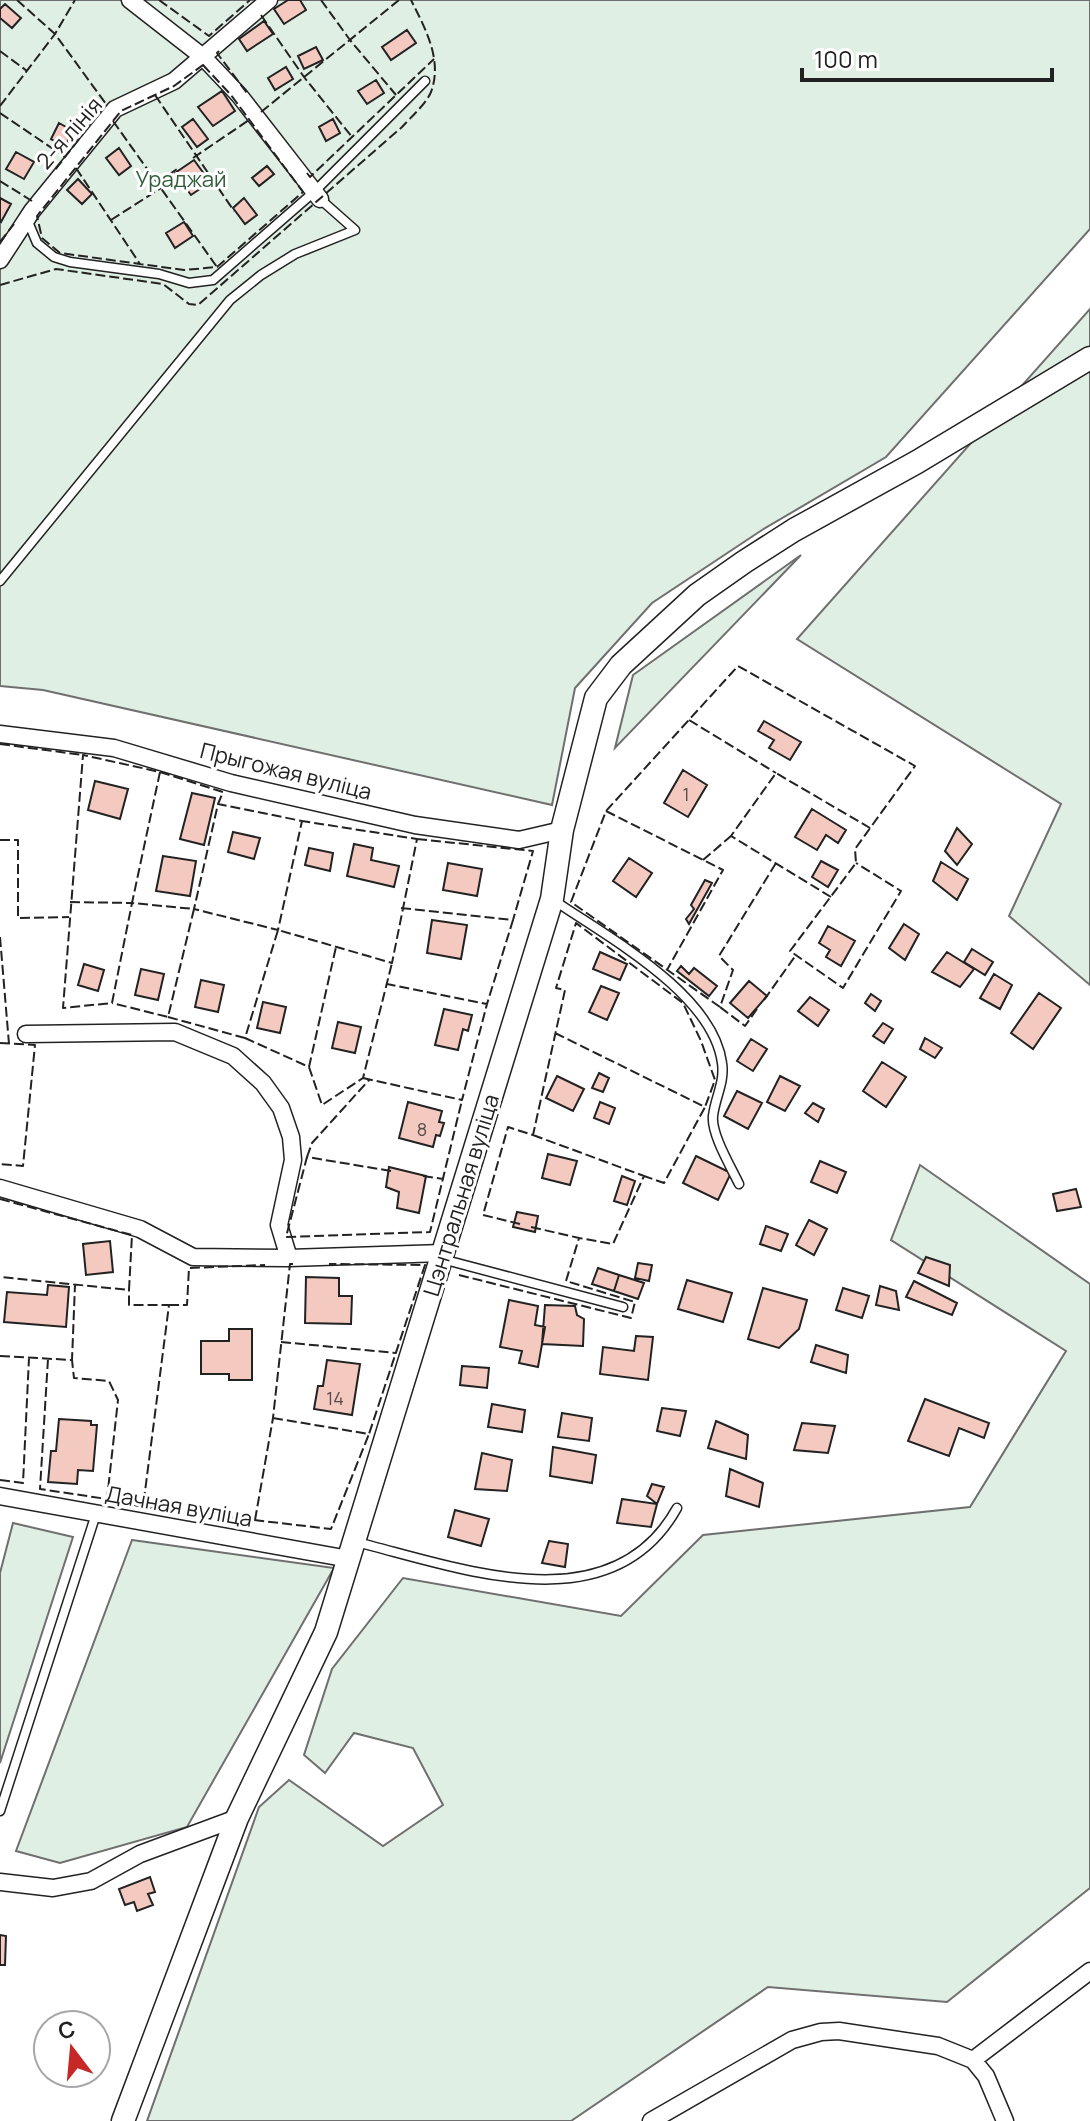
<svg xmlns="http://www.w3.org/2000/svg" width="1090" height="2121" font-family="Manrope,sans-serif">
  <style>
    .green { fill: #e0efe3; stroke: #6f6f6f; stroke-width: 2 }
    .building { fill: #f3c9c0; stroke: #222; stroke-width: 2 }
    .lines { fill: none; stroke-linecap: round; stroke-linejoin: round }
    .lane-casing { stroke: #222; stroke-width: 11 }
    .street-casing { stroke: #222; stroke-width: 19 }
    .secondary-casing { stroke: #222; stroke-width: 25 }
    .lane { stroke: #fff; stroke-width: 8 }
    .street { stroke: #fff; stroke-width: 16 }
    .secondary { stroke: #fff; stroke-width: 22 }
    .fence { stroke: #222; stroke-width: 2; stroke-dasharray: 10 4; stroke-linecap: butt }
    .labels { text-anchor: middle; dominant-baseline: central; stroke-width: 6; stroke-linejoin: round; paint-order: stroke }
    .number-label { font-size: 18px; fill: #564c4a }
    .street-label { font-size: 22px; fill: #222; stroke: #fff }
    .park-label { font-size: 22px; fill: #2f5e38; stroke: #fff }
  </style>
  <rect width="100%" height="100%" fill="#fff"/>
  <path class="green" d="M0,0H1090V229L886,457L762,530L652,603L575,688L552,805L43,690L0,686Z
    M1090,309V985L1009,916L1061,804L797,639Z
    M801,555L615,748L633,675Z
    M920,1165L1090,1284V1888L947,2002L768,1987L571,2121H147L259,1807L289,1780L383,1846L443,1805L413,1748L354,1733L325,1773L304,1755L332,1669L403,1578L621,1616L703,1535L970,1507L1066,1351L891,1240Z
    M13,1523L73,1537L0,1763V1573Z
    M132,1540L334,1568L187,1827L60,1863L16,1851Z"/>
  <path class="building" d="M288,0H300L306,10L284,24L274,9Z
    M5,4L21,18L12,28L0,18V9Z
    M264,21L273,34L247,51L239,39Z
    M407,30L416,43L391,60L382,47Z
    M316,47L323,60L304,69L298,56Z
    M286,67L293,79L275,90L268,78Z
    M376,80L384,93L367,104L358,91Z
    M222,91L235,111L213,126L198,107Z
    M193,119L208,139L197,147L182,127Z
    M333,119L340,133L326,141L319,127Z
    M59,123L73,131L65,147L51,139Z
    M119,148L131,166L119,175L106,158Z
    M16,152L34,162L24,179L6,169Z
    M194,160L210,182L191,195L175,173Z
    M267,166L274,174L259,186L252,178Z
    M78,179L92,194L82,204L67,190Z
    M0,198L11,204L1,222L0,221Z
    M244,198L257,215L245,224L233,208Z
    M184,222L193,236L175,248L166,233Z
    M764,721L801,742L790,760L769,748L774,740L758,731Z
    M683,770L707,785L688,817L664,803Z
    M95,781L128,789L120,819L88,810Z
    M192,793L215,798L204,845L180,839Z
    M812,809L846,830L838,843L826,835L817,850L795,837Z
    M957,828L972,844L957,865L945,851Z
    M233,832L260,838L254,859L228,852Z
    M354,844L373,848L371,860L399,866L394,887L347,876Z
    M309,848L333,853L330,871L305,865Z
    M163,856L196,861L190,896L156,891Z
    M629,858L652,873L636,897L613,881Z
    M821,861L838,870L828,887L812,877Z
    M941,862L968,879L957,900L933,881Z
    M448,863L482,869L477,896L443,890Z
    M705,880L712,883L689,924L686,919L694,909L691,905Z
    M432,920L467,925L461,959L427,953Z
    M904,924L919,934L905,960L889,948Z
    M828,926L855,941L841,966L826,957L830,950L819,943Z
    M972,949L993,962L985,975L964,962Z
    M600,952L627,964L620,980L593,969Z
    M947,952L974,969L960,987L932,972Z
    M84,964L104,970L98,991L78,985Z
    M681,966L689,974L694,968L717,986L709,996L677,971Z
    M141,969L164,974L158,1000L135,995Z
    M994,974L1012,985L1000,1009L980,998Z
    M201,980L224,985L218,1012L195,1007Z
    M749,981L767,996L748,1018L730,1003Z
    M601,986L619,993L607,1020L589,1012Z
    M1039,993L1061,1008L1033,1049L1011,1033Z
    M871,994L881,1001L875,1011L865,1003Z
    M810,997L829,1010L818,1026L798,1011Z
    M263,1002L286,1007L280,1033L257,1028Z
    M444,1009L472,1015L468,1031L463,1029L458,1050L435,1045Z
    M338,1022L361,1027L355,1053L332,1048Z
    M883,1023L893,1029L884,1043L873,1036Z
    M925,1038L942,1048L935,1058L920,1049Z
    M751,1039L767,1049L753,1071L737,1061Z
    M882,1062L906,1077L886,1107L863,1091Z
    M599,1073L609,1078L603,1092L592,1088Z
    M557,1076L584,1089L573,1111L546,1098Z
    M780,1076L800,1086L785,1111L767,1102Z
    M737,1091L762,1103L748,1129L724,1116Z
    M408,1102L442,1111L439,1122L444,1123L440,1136L436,1135L433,1147L399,1138Z
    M600,1102L615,1108L609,1124L594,1118Z
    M813,1103L824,1109L818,1122L805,1113Z
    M548,1154L577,1161L570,1185L542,1178Z
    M696,1156L731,1173L718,1200L683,1183Z
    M820,1161L846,1172L837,1193L811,1182Z
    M389,1167L426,1176L419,1213L397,1208L399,1192L386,1187Z
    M622,1176L635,1181L627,1205L614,1201Z
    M1076,1189L1081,1207L1057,1211L1053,1194Z
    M517,1212L538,1216L535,1232L513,1227Z
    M809,1220L827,1229L814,1255L796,1245Z
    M766,1226L788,1234L781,1251L760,1244Z
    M110,1241L113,1272L86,1275L83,1244Z
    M926,1257L950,1265L949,1286L918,1273Z
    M638,1263L652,1265L649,1281L635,1278Z
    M598,1268L619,1275L614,1291L592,1284Z
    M619,1275L644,1283L638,1299L614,1291Z
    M306,1277L339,1278V1296H352L351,1324L305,1323Z
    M687,1280L732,1293L723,1322L678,1309Z
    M914,1281L957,1303L952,1315L906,1297Z
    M48,1285L69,1287L66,1327L4,1322L7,1292L47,1295Z
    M880,1286L896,1291L899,1310L876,1305Z
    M763,1288L807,1300L799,1329L779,1348L748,1339Z
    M843,1288L869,1296L862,1318L836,1310Z
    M509,1300L538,1306L535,1325L545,1327L538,1367L519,1363L522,1351L500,1347Z
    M545,1305L575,1306L577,1315L584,1319L583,1346L542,1344Z
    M229,1329H252V1380H229V1374H201V1341H229Z
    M636,1336L653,1337L648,1380L600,1374L603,1347L634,1351Z
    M816,1345L848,1355L846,1373L811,1362Z
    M327,1360L360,1364L352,1415L314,1409L318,1386H323Z
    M462,1366L489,1368L487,1388L460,1385Z
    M925,1399L989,1423L984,1438L959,1428L949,1456L908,1441Z
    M492,1404L525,1410L522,1432L488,1427Z
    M662,1408L686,1411L680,1436L657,1431Z
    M562,1413L592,1418L589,1441L558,1437Z
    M59,1419L91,1421V1425H97L93,1471L78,1470L77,1484L48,1482L51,1451H56Z
    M716,1421L748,1435L746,1459L708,1448Z
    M802,1423L835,1426L828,1453L794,1450Z
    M553,1447L596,1455L592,1483L550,1476Z
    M482,1453L512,1460L507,1491L475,1489Z
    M730,1469L763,1483L759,1507L726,1496Z
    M652,1484L664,1487L657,1504L647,1496Z
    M622,1499L657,1504L651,1527L617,1523Z
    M455,1510L489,1519L481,1546L448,1537Z
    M549,1541L568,1544L565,1567L542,1563Z
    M150,1877L155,1892L148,1894L153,1905L137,1911L134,1902L125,1905L119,1889Z
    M0,1935L6,1936L5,1965H0Z"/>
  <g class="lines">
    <g class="lane-casing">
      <path id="lane" d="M30,219L29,224L37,243L54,257L70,262L159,274L189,283L213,280L314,192L425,81
        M0,581L230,300L261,275L295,254L355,230L320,199
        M555,901C609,938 713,994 722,1063C725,1082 715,1098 713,1116C711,1134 731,1167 739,1184
        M442,1259L623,1307
        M356,1542C458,1567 611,1627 677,1508
        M0,1811L96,1514"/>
    </g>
    <g class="street-casing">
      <path id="street" d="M130,0L203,57L239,95L320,199
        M0,260L32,211L115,109L174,81L269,0
        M0,734L114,748L231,783L415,825L519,840L562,830
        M26,1034L175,1032L233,1056L263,1083L281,1108L291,1137L293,1160L279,1225L289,1258
        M0,1188L140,1229L193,1257L289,1258L443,1253
        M0,1496L349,1559
        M0,1882L53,1888L91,1881L140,1854L237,1818
        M973,2060L1090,1971
        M651,2121L792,2040L821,2032L839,2031L938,2046L973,2060L986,2076L1005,2121"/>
    </g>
    <g class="secondary-casing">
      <path id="secondary" d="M123,2121L237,1818L326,1632L552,899L562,830L596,698L621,665L697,595L744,562L794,530L917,462L1090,358"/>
    </g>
    <use href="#lane" class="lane"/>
    <use href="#street" class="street"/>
    <use href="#secondary" class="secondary"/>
    <path class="fence" d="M17,0L55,34L106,104L55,170
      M159,0L209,36L250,0
      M321,0L350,40L396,95
      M261,15L304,77L352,137
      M0,51L27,71
      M219,51L217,53L247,93
      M203,65L231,95L303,192L217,267L184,270L60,253L42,238L37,216L121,111L174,86Z
      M155,95L234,211
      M0,106L55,34L75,0
      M261,112L399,0
      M0,113L65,157
      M113,121L217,267
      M193,158L249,120
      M76,168L140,264
      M307,173L310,177L434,59
      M0,181L32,201
      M157,183L177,169
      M111,220L161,188
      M0,242L14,224
      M0,285L56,269L163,284L189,304L198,305L402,127C411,117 426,104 431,92C443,60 425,28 411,0
      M689,720L776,773
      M0,744L83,755
      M160,772L223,792L218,804L194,909L278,930L302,821L218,804
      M606,811L723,870L667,970
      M417,839L533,851L513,920
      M0,840H18V918L69,917
      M703,860L731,836
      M831,897L731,836L776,773L870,828
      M70,902L132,903L112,1003L63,1008L83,755L160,772L132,903L194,909L168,1017L112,1003
      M401,908L513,920L487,1004
      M0,937L9,1044
      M764,1000L796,955
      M720,1007L571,902L606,811L738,666L915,766L855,849L856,863L790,951L843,988L901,891L856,863
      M757,1009L745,1026L720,1007L733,970L719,956L776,863
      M168,1017L245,1038L278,930L392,963L417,839L302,821
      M555,1033L705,1107L664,1183L644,1176
      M245,1038L309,1067L336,947
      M0,1043L35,1045L23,1166L0,1164
      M309,1067L322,1105L363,1078L392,963
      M363,1078L462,1100L487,1004L387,984
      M533,1135L644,1176L613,1244L579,1238
      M307,1157L312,1143L369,1080
      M391,1171L307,1157L286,1237L430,1232L462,1100
      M423,1176L443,1179
      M0,1199L132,1235L129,1290L0,1277
      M520,1224L483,1215L508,1127L533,1135L565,990L556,988L576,923L683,1003L701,1041L715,1080L705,1107
      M459,1275L631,1318L635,1302L566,1281L579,1238L531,1227
      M169,1305H187L189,1268L265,1265
      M281,1342L396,1353
      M0,1356L72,1360L75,1285
      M48,1359L40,1489L107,1499L118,1400L109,1381L74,1378L72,1360
      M273,1418L369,1434L425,1265L329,1264
      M0,1480L23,1483L29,1358
      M107,1499L143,1507L169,1305H129V1290
      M143,1507L331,1529L369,1434
      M255,1520L273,1418L290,1264H293"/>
  </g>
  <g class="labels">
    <g class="number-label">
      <text x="686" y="794">1</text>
      <text x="422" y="1129">8</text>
      <text x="335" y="1398">14</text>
    </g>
    <g class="street-label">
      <text transform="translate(69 133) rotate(-49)">2-я лінія</text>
      <text transform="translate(286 771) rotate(14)">Прыгожая вуліца</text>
      <text transform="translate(461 1195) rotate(-73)">Цэнтральная вуліца</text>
      <text transform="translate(179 1506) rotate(10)">Дачная вуліца</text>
    </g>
    <g class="park-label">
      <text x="181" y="179">Ураджай</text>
    </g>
  </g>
  <g transform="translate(72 2049) rotate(344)"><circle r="38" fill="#ffffff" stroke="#a7a7a7" stroke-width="2"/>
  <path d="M0-6L14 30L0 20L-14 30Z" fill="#c62828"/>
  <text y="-12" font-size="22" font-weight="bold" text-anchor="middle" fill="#222222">С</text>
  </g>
  <path d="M802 68v12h250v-12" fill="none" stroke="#222222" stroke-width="4"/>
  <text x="814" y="68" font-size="24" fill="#222222" stroke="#ffffff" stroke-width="6" paint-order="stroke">100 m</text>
</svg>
